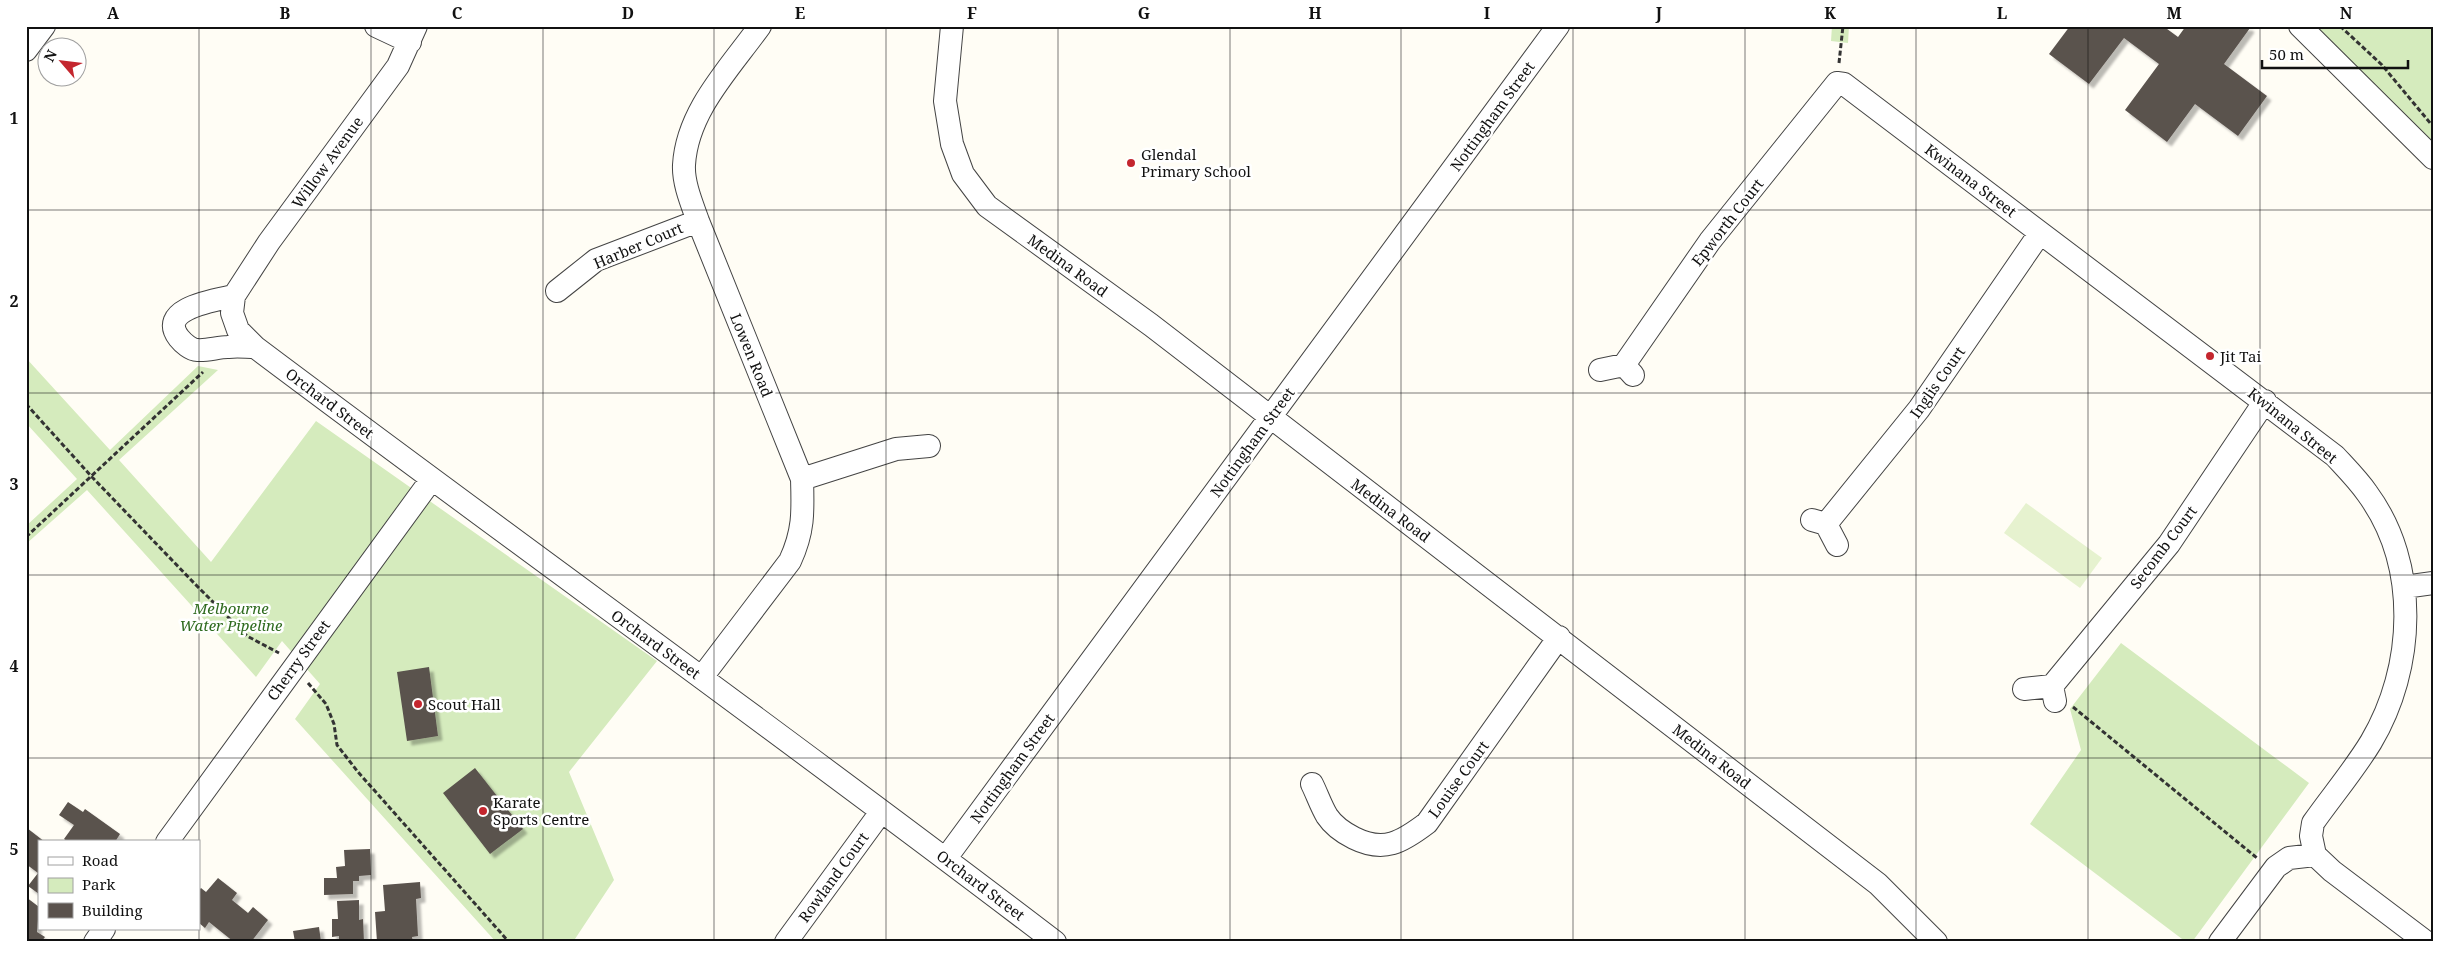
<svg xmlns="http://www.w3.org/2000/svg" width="2459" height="968" font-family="'Noto Serif',serif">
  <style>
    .green { fill: #d5ebbd }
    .pitch { fill: #e6f2cf }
    .building { fill: #5a524d; filter: url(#shadow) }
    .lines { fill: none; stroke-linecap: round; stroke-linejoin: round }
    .street-casing { stroke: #444; stroke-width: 24 }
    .path { stroke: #333; stroke-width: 3; stroke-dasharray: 5 2.5; stroke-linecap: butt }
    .street { stroke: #fff; stroke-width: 22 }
    .grid { fill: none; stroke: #111; stroke-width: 1; stroke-opacity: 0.55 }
    .poi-dot { fill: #c4262e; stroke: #fff; stroke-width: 2 }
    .labels { text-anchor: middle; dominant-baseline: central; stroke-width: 5; stroke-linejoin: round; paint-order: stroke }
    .street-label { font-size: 15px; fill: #111; stroke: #fff }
    .poi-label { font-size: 15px; fill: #111; stroke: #fff; text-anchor: start }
    .park-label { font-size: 15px; font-style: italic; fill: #2f6b1f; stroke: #fff }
    .neatline { fill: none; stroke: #111; stroke-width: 2 }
    .grid-label { font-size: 16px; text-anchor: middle; font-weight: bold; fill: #111 }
  </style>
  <defs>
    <filter id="shadow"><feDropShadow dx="4.5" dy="4.5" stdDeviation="1" flood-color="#0004"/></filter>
  </defs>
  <rect width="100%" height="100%" fill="#fffdf5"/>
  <path class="green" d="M1832,26H1849L1848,43L1831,41Z
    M2300,26H2433V158Z
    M26,358L110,450L198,366L218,370L119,460L211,562L316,421L657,661L569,772L614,880L573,942H496L295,719L320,684L282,641L256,677L87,490L26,544V526L77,479L26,423Z
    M2121,643L2309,783L2192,942H2186L2030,824L2081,750L2070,709Z"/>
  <path class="pitch" d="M2026,503L2102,558L2080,588L2004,533Z"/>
  <path class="building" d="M2070,26H2163L2178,37L2186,26H2248L2250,28L2224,64L2267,96L2238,136L2195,104L2167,142L2125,110L2159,64L2124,38L2089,84L2049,54Z
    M429,667L438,736L407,741L397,672Z
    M475,768L523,829L490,854L443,793Z
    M68,802L83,812L85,809L120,834L115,842H68L64,839L74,825L59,815Z
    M27,828L45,842H39V894L28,886L38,873L26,864Z
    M370,849L371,875L359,876V881H353V894L324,895V878H337L336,867L345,866L344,850Z
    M218,878L237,893L232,900L248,913L253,907L268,920L251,942H234L209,922L205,928L199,923V890L201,888L206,892Z
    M420,882L421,898L416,899L418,936L412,937L413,942H377L375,912L385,911L383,885Z
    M26,897L39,907L37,932L45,937L41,942H26Z
    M359,900V920L363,919L364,942H339V936L332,937V919H338L337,901Z
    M319,927L321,942H295L293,931Z"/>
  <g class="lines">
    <g class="street-casing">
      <path id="street" d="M376,26L410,42
        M416,26L398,66L269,242L234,296L232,313L238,330L255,347C521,547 791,740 1055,942
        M952,26L945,101L952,144L963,174L987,206L1151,325L1878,884L1936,942
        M2300,26L2433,158
        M26,50L44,26
        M557,291L596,260L698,221
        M234,296C217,300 156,308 179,338C183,343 191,350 197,350C207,351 218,347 228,347C237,346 246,347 255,347
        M1624,365L1710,241L1837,83L1844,84L2335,456C2346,468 2358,480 2367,493C2420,565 2415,668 2371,742C2354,770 2332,796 2313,823L2311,836L2315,855
        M1600,370L1624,365L1633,375
        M802,479L896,449L929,446
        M1812,520L1826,524L1837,545
        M1826,524L1919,409L2040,233
        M2404,587L2433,583
        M702,677L790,561C804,531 803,511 802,479L698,221C692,204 683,183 684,165C687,111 730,68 760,26
        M2052,686L2169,544L2265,401
        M2024,689L2052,686L2055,701
        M1312,784C1317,794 1321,806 1327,816C1333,825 1344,833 1354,838C1384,853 1402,842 1427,823L1559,637
        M167,842L431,480
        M2315,855L2332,871L2426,942
        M946,858L1558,26
        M95,942L104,929
        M786,942L881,812
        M2220,942L2276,867L2289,858L2315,855"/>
    </g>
    <path class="path" d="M2340,26L2382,65L2431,124
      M1839,63L1843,26
      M26,404L92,477L194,583L247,636L279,653
      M26,537L203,372
      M308,683L326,704L334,724L337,745L358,772L509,942
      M2073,707L2257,858"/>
    <use href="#street" class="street"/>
  </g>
  <path class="grid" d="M199,26V942M371,26V942M543,26V942M714,26V942M886,26V942M1058,26V942M1230,26V942M1401,26V942M1573,26V942M1745,26V942M1916,26V942M2088,26V942M2260,26V942M26,210H2433M26,393H2433M26,575H2433M26,758H2433"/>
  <g class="poi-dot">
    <circle cx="1131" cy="163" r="5"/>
    <circle cx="2210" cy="356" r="5"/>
    <circle cx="418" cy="704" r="5"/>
    <circle cx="483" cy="811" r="5"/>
  </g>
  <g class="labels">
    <g class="street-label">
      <text transform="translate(1492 116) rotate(-54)">Nottingham Street</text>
      <text transform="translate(327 162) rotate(-54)">Willow Avenue</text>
      <text transform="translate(1971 180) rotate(37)">Kwinana Street</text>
      <text transform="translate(1727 222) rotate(-52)">Epworth Court</text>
      <text transform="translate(638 245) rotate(-23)">Harber Court</text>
      <text transform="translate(1068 265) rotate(36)">Medina Road</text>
      <text transform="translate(752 355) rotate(68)">Lowen Road</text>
      <text transform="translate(1937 382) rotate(-55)">Inglis Court</text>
      <text transform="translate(330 403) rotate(37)">Orchard Street</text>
      <text transform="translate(2293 425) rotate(39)">Kwinana Street</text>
      <text transform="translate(1252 442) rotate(-54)">Nottingham Street</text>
      <text transform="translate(1391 510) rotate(37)">Medina Road</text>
      <text transform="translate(2163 547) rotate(-53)">Secomb Court</text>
      <text transform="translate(656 644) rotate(36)">Orchard Street</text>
      <text transform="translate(298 660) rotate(-54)">Cherry Street</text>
      <text transform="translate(1712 756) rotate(38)">Medina Road</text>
      <text transform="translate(1012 768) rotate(-54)">Nottingham Street</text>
      <text transform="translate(1458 779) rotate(-54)">Louise Court</text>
      <text transform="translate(833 877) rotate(-54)">Rowland Court</text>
      <text transform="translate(981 885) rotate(37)">Orchard Street</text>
    </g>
    <g class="poi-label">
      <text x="1141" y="154">Glendal<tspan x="1141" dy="17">Primary School</tspan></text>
      <text x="2220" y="356">Jit Tai</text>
      <text x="428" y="704">Scout Hall</text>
      <text x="493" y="802">Karate<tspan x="493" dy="17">Sports Centre</tspan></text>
    </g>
    <g class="park-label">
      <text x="231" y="608">Melbourne<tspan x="231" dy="17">Water Pipeline</tspan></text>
    </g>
  </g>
  <rect width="2459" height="968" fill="none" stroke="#ffffff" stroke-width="55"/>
  <rect x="38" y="840" width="162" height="90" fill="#ffffff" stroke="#a0a0a0"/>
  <rect x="48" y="857" width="25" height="8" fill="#ffffff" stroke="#a0a0a0"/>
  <text x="82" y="866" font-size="15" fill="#111111">Road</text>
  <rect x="48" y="878" width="25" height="15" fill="#d5ebbd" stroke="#a0a0a0"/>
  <text x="82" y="890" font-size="15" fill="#111111">Park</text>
  <rect x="48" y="903" width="25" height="15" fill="#5a524d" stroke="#a0a0a0"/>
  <text x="82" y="916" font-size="15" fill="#111111">Building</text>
  <g transform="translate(62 62) rotate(298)"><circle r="24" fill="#ffffff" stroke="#a0a0a0"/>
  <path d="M0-4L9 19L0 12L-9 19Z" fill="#c4262e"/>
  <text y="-8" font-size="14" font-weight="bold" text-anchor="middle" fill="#111111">N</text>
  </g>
  <path d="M2262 60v8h146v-8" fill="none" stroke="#111111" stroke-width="2.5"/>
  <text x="2269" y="60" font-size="15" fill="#111111" stroke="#ffffff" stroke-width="4" paint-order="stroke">50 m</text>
  <rect x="28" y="28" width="2404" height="912" class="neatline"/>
  <g class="grid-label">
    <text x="113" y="19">A</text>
    <text x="285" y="19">B</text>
    <text x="457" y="19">C</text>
    <text x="628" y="19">D</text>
    <text x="800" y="19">E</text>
    <text x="972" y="19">F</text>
    <text x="1144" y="19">G</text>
    <text x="1315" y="19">H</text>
    <text x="1487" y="19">I</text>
    <text x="1659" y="19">J</text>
    <text x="1830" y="19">K</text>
    <text x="2002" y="19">L</text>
    <text x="2174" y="19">M</text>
    <text x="2346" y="19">N</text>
    <text x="14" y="124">1</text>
    <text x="14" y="307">2</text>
    <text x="14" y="490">3</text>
    <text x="14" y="672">4</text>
    <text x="14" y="855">5</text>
  </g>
</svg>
